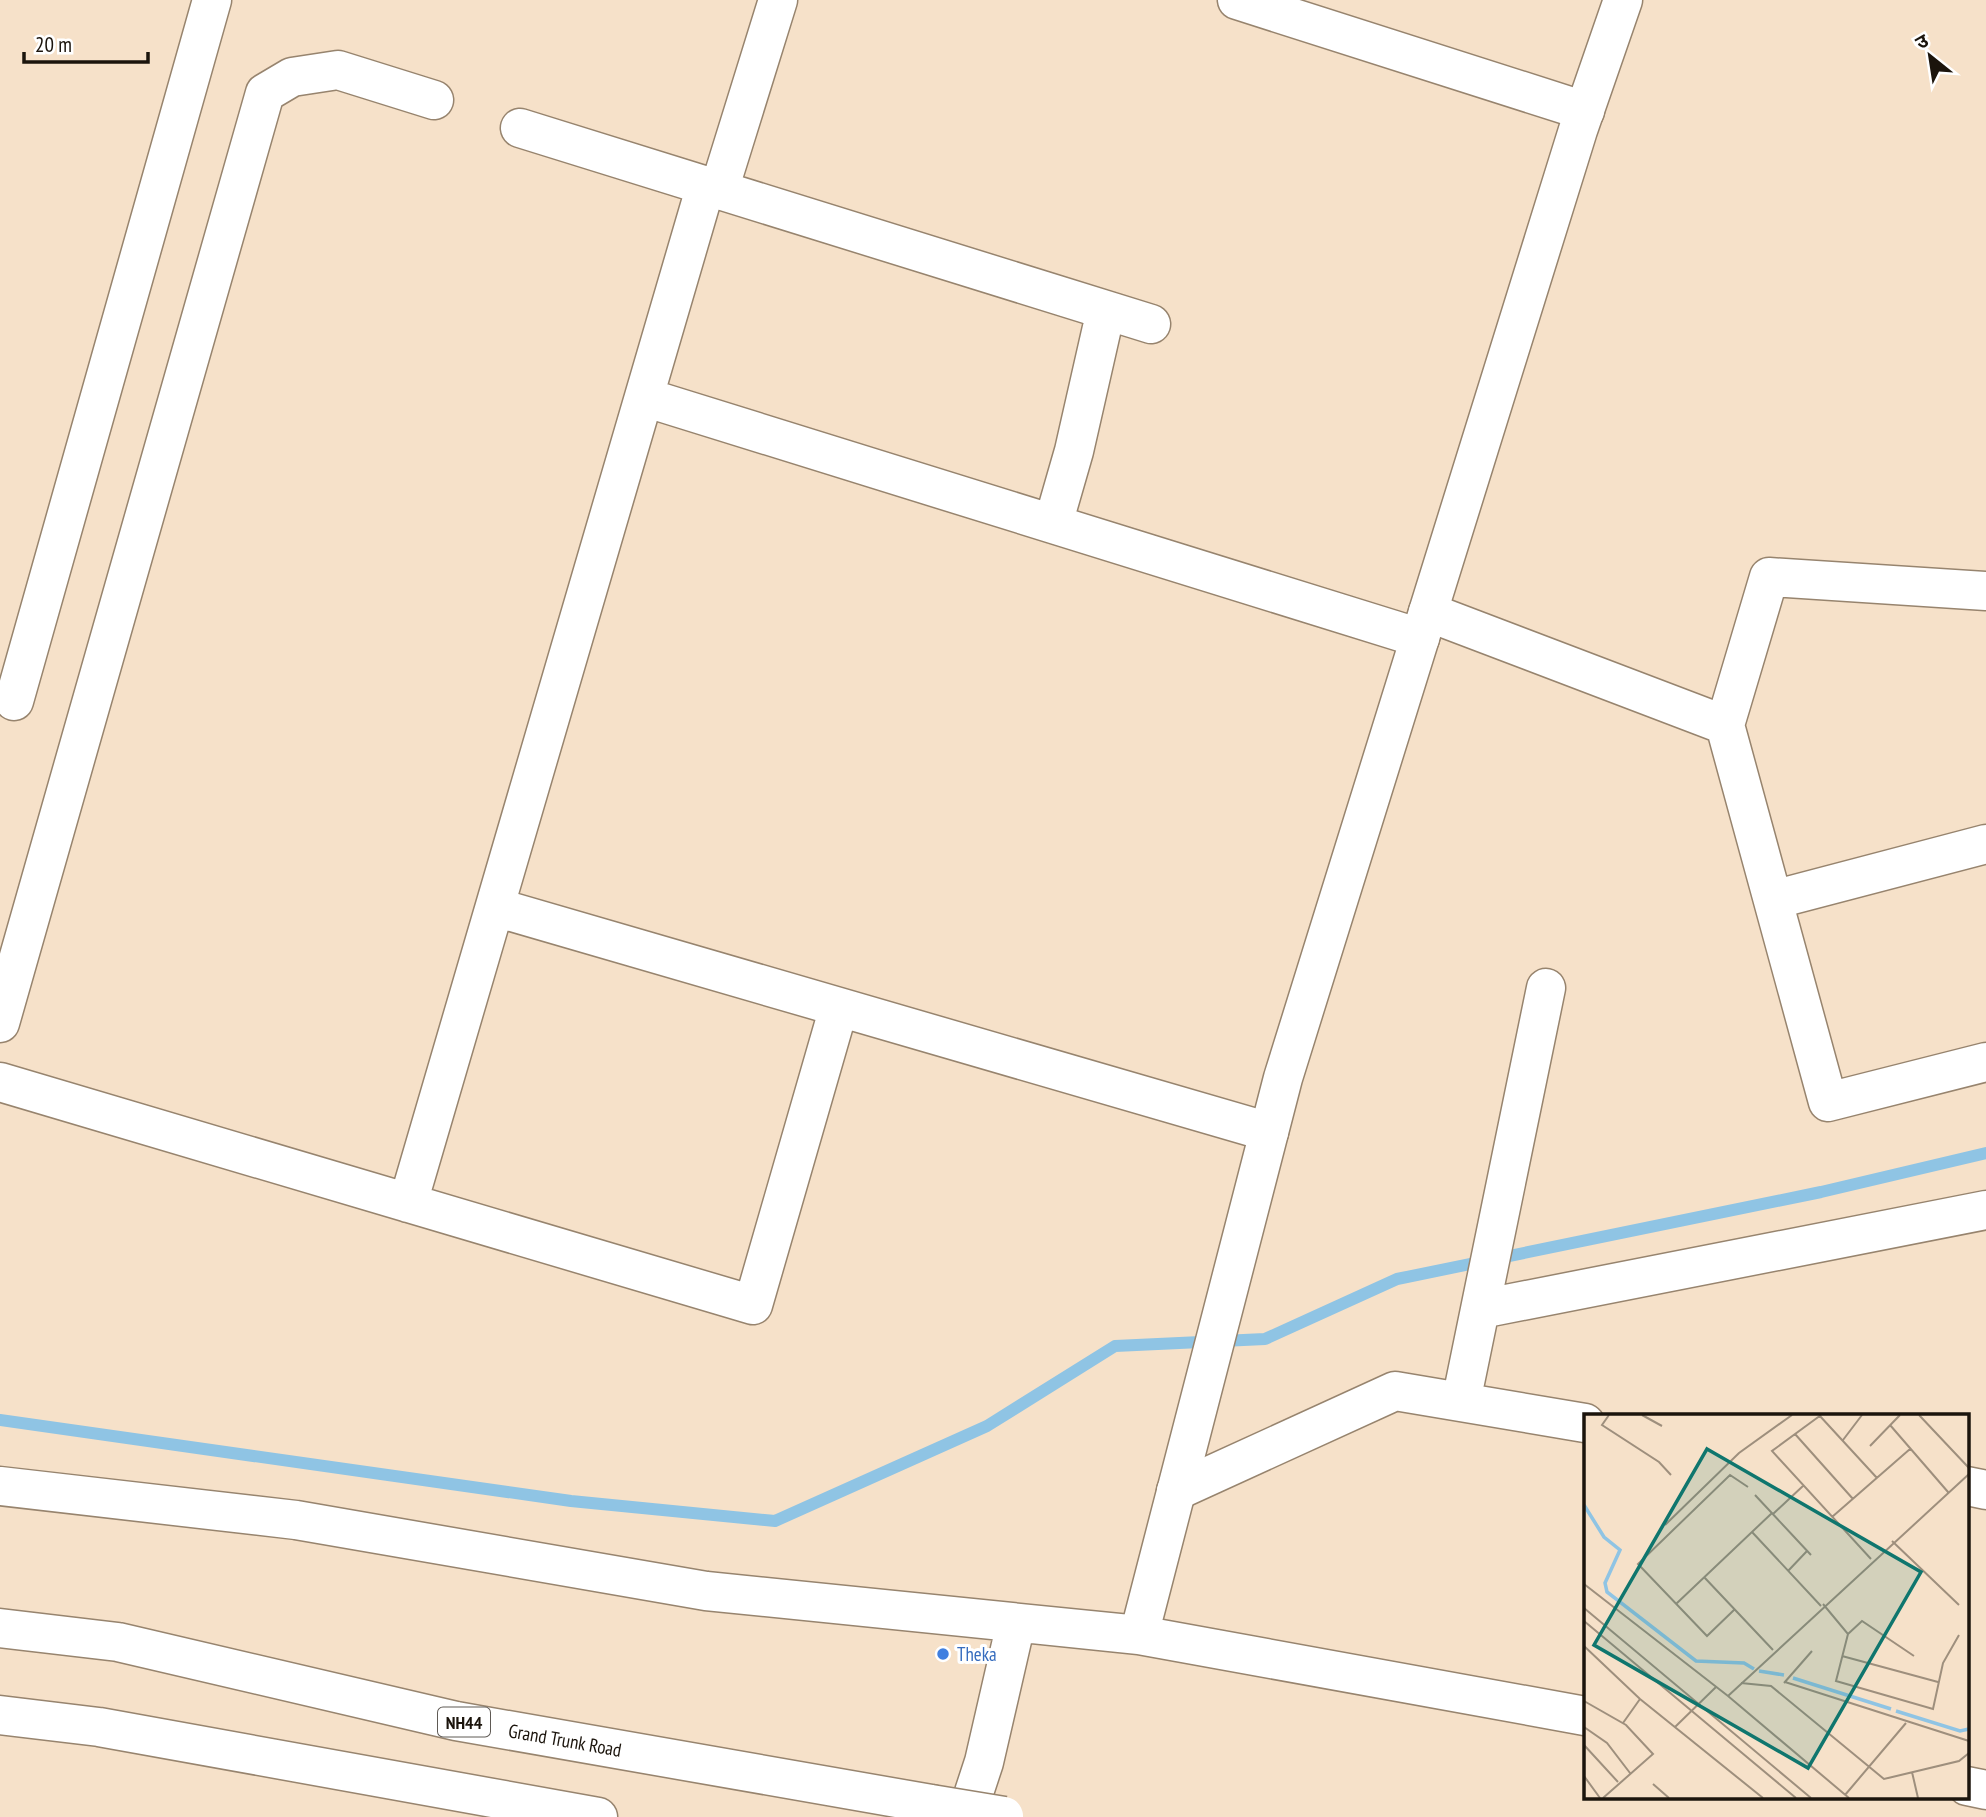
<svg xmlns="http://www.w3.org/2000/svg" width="1986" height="1817" font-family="'PT Sans Narrow','Noto Sans Devanagari',sans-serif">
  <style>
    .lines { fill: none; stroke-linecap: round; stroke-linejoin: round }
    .stream { stroke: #8fc4e4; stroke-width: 12 }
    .minor-casing { stroke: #97846e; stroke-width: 41 }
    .tertiary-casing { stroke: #97846e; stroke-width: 41 }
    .trunk-casing { stroke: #97846e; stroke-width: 41 }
    .minor { stroke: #fff; stroke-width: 38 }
    .tertiary { stroke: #fff; stroke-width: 38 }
    .trunk { stroke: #fff; stroke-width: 38 }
    .trunk-bridge-casing { stroke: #97846e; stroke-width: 41; stroke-linecap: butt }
    .trunk-bridge { stroke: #fff; stroke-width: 38 }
    .shop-dot { fill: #3f7fe0; stroke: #fff; stroke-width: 2.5 }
    .labels { text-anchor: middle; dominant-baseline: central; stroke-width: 6; stroke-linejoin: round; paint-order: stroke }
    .shield { fill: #fff; stroke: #5f5a55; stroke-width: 2 }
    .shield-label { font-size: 18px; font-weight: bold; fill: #1b140c }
    .shop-label { font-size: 19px; fill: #366cbe; stroke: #fff; text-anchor: start }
    .street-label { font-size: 19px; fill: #1b140c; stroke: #fff }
    .inset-river { fill: none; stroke: #8fc4e4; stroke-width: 3.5 }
    .inset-road { fill: none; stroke: #9e8f7d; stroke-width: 2 }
    .view { fill: #0f766e; fill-opacity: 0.15; stroke: #0f766e; stroke-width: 3.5 }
    .inset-edge { fill: none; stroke: #1b140c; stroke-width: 3.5 }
  </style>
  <rect width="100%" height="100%" fill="#f6e1c9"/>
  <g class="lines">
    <path class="stream" d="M0,1420L571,1501L775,1521L987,1426L1115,1346L1265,1339L1397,1279L1821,1192L1986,1153"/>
    <g class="minor-casing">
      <path id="minor" d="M1237,0L1585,111
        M520,128L1151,324
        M719,190L778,0
        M644,397L1420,638
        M1053,524L1074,451L1106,310
        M1428,612L1725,725L1828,1102L1986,1062
        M14,701L212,0
        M1725,725L1769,577L1986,591
        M1773,900L1986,844
        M495,907L1269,1132
        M0,1023L265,93L292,77L338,70L434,100
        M0,1082L753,1305L839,1007
        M408,1203L706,185
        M1481,1309L1986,1210
        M1461,1402L1546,988
        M1967,1486L1986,1490
        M1176,1491L1395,1391L1585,1423"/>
    </g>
    <g class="tertiary-casing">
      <path id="tertiary" d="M0,1486L296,1520L706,1591L1139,1635L1585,1716
        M1139,1635L1283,1078L1578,130L1623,0
        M1967,1786L1986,1790
        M966,1817L984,1762L1016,1623"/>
    </g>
    <g class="trunk-casing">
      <path id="trunk" d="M0,1628L118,1642L456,1721L931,1804
        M0,1715L99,1727L598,1817"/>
    </g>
    <use href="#minor" class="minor"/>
    <use href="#tertiary" class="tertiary"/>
    <use href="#trunk" class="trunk"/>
    <g class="trunk-bridge-casing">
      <path id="trunk-bridge" d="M931,1804L1004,1816"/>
    </g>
    <use href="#trunk-bridge" class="trunk-bridge"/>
  </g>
  <circle class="shop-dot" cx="943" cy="1654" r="7"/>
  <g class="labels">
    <rect class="shield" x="438" y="1707.5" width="52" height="29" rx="5"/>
    <g class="shield-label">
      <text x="464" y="1722">NH44</text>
    </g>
    <g class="shop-label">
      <text x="957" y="1654">Theka</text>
    </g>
    <g class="street-label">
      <text transform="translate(565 1740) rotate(10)">Grand Trunk Road</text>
    </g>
  </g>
  <g transform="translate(1584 1414)">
    <rect width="385" height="385" fill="#f6e1c9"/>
    <path class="inset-river" d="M0,91L20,123L36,136L21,169L23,178L112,247L160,249L170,255M175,257L200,261M209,264L307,295M312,297L376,317L385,315"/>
    <path class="inset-road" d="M25,1L18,11L75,48L87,61M58,1L78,12M235,1L293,64M237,1L188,37L287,145M335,1L385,54M306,11L364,78M211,20L269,85M259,26L278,1M286,32L316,1M171,81L227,141M189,100L220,71M248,103L326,35M81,111L155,39L208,1M168,118L237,192M308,127L375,191M204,157L223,137M120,163L189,236M0,170L144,282L265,384M92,190L188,99M239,190L264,220L252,267L349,295L359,249L375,221M0,194L227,384M151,195L123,222L54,150L146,61L164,73M0,207L212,384M264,220L278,207L330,242M0,232L56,285L179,384M258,242L354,268M201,268L385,327M157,269L187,272L300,365L375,347L385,339M200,269L228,237M144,282L385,60M0,287L42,311L69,340L19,384M39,309L56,285M0,313L23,329L46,359M91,313L132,273M0,331L34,368M328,358L334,384M0,362L16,384M69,370L85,384M261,381L322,309"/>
    <path class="view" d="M123,35L337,158L224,354L10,231Z"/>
    <rect width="385" height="385" class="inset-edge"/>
  </g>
  <g transform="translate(1930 56) rotate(330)" stroke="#ffffff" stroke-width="5" paint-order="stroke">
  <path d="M0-5L12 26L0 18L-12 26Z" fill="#1b140c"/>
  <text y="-10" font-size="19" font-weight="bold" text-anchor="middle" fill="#1b140c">उ</text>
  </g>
  <path d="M24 52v10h124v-10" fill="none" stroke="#1b140c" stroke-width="3.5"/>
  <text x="35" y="52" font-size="21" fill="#1b140c" stroke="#ffffff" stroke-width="5" paint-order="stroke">20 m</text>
</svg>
